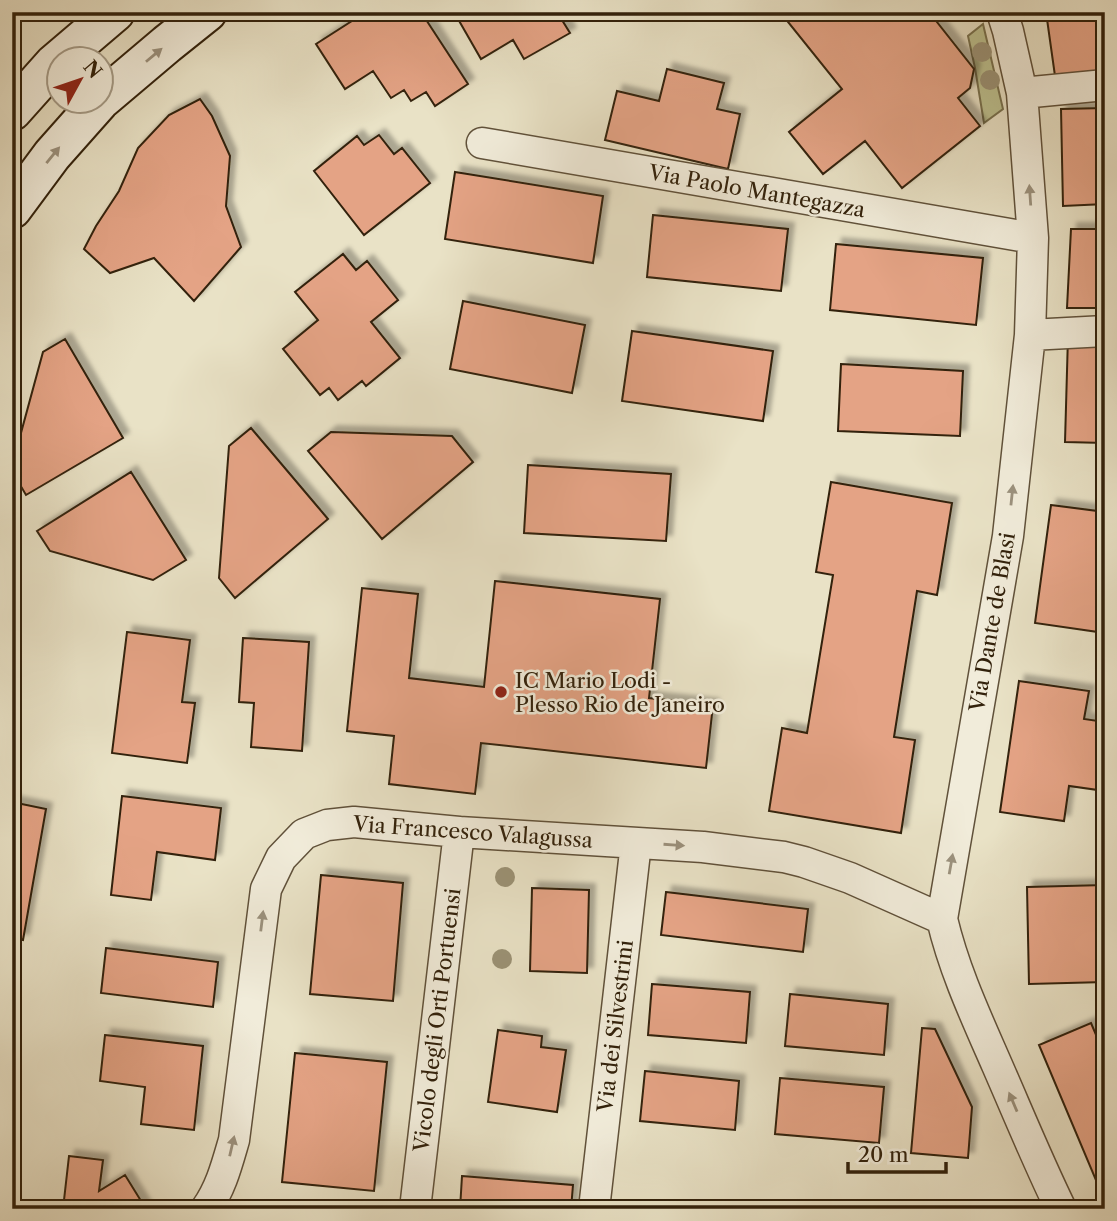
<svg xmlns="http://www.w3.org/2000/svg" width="1117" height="1221" font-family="'Libre Caslon Text',serif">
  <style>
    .green { fill: #bdc190; stroke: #78714e; stroke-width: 2 }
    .building { fill: #e4a385; stroke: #32210b; stroke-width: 2; filter: url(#shadow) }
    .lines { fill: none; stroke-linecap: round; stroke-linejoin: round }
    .street-casing { stroke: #60513a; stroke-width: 33 }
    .secondary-casing { stroke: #32210b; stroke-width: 42 }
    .street { stroke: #f1ecda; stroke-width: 30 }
    .secondary { stroke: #f1ecda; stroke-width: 38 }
    .tree { fill: #9b9275 }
    .oneway { fill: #9b917d }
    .poi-dot { fill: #8f2418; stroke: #f1ecda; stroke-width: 2.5 }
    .labels { text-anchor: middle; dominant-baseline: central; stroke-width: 5; stroke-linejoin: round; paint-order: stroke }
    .street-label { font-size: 21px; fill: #32210b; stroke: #f1ecda }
    .poi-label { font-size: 21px; fill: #32210b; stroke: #f1ecda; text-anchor: start }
  </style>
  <defs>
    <filter id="shadow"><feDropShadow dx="6" dy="-6" stdDeviation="2" flood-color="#0004"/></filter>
  </defs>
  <rect width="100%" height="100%" fill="#e9e2c6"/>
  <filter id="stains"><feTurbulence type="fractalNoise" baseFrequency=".00286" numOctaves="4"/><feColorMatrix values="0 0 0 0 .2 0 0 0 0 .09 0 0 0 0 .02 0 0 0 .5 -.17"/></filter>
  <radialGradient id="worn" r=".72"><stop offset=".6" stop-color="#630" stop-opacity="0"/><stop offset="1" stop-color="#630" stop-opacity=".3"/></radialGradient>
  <path class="green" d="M983,24L1003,109L984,123L975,68L968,36Z"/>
  <path class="building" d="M366,12H421L468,84L435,106L426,92L411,101L404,90L391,98L373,71L345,89L316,44Z
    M454,12H557L570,33L524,59L513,40L481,59Z
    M780,12H929L974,69L970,88L958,98L980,126L902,188L865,141L823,174L789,132L842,89Z
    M1046,12H1105V32L1103,33L1105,45V73L1055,76Z
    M667,69L724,83L717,109L740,114L728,169L605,140L617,91L659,101Z
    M200,99L212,116L230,156L226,206L241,247L194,301L154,258L110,273L84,249L96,226L119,191L138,148L169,115Z
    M1105,108V204L1063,206L1061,109Z
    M379,135L394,154L402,148L430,183L364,235L314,171L357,136L364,145Z
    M455,172L603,196L593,263L445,239Z
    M653,215L788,229L781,291L647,277Z
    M1071,229H1105V308H1067Z
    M836,244L983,258L976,325L830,310Z
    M343,254L356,270L367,261L398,300L371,322L400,358L366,386L362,381L338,400L329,388L320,395L283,349L318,320L295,292Z
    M463,301L585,325L572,393L450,369Z
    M632,331L773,351L763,421L622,401Z
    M1068,336L1105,337V443L1065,442Z
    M65,339L123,438L26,495L12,471V466L43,352Z
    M841,364L963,371L960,436L838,431Z
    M251,428L328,519L235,598L219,578L229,446Z
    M331,432L452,436L473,462L382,539L308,451Z
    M528,465L671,474L666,541L524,533Z
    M131,472L186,560L153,580L50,551L37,531Z
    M831,482L952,503L937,595L917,591L894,737L915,740L901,833L769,811L782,728L807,733L833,575L816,572Z
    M1051,505L1105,512L1104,547H1105V633L1035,623Z
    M495,581L660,599L649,698L713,705L706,768L481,743L475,794L389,784L394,736L347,731L362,588L418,594L409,678L484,687Z
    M127,632L190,640L182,702L195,703L187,763L112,753Z
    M243,638L309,642L302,751L251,747L254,703L239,702Z
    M1019,681L1089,691L1084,719L1105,722V791L1069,786L1064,821L1000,812Z
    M122,796L221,808L215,860L157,852L151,900L111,895Z
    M12,802L46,809L23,940L12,938Z
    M321,875L403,883L393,1001L310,994Z
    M1105,885V982L1029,984L1027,887Z
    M532,888L589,890L587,973L530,971Z
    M666,892L808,909L803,952L661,935Z
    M106,948L218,962L213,1007L101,993Z
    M652,984L750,992L746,1043L648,1035Z
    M790,994L888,1004L884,1055L785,1046Z
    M1091,1023L1099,1042L1105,1039V1191L1098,1185L1039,1045Z
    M922,1028L935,1029L972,1107L968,1158L911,1153Z
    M498,1030L542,1036L541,1047L566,1050L557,1112L488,1102Z
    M105,1035L203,1046L194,1130L141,1124L145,1087L100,1081Z
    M295,1053L387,1062L374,1191L282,1182Z
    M645,1071L739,1081L735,1130L640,1121Z
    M780,1078L884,1087L879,1143L775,1134Z
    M69,1156L103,1160L99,1191L125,1175L146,1209H63Z
    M462,1176L573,1185L571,1209H460Z"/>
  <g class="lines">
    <g class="street-casing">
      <path id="street" d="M1002,12L1008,31L1022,93L1033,238L1030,335L1008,536L942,919C954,970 976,1017 997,1065C1018,1113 1038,1162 1061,1209
        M1022,93L1105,85
        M482,143L1033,238
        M1030,335L1105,331
        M206,1209C221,1188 227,1164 234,1140L266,889L281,858L304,834L327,825L354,822L459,832L703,847L784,857L804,862L850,878L942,919
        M415,1209L459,832
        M594,1209L636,843"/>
    </g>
    <g class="secondary-casing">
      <path id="secondary" d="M102,99L167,44L207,12
        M12,111L54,64L115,12
        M12,209L52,155L99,102"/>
    </g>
    <use href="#street" class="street"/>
    <use href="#secondary" class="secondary"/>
  </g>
  <g class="tree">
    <circle cx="982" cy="52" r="10"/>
    <circle cx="990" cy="80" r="10"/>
    <circle cx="505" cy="877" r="10"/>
    <circle cx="502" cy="959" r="10"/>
  </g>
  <defs><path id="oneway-solid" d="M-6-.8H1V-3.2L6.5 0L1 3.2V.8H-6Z" transform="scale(1.75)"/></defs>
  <g class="oneway">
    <use href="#oneway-solid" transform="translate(154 55) rotate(-40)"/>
    <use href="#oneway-solid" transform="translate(53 155) rotate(-51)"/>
    <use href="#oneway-solid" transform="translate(1030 195) rotate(-94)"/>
    <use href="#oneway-solid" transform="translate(1012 495) rotate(-84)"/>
    <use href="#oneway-solid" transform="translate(674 845) rotate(4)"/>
    <use href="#oneway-solid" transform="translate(951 864) rotate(-80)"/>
    <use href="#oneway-solid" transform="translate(262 921) rotate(-83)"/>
    <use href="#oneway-solid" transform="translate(1013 1102) rotate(-113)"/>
    <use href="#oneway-solid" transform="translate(232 1146) rotate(-77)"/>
  </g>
  <circle class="poi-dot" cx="501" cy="692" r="7"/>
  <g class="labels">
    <g class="street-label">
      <text transform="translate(757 191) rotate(10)">Via Paolo Mantegazza</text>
      <text transform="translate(992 622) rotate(-80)">Via Dante de Blasi</text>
      <text transform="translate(473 832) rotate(4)">Via Francesco Valagussa</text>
      <text transform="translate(437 1020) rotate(-83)">Vicolo degli Orti Portuensi</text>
      <text transform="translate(615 1026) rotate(-83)">Via dei Silvestrini</text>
    </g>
    <g class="poi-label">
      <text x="515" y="680">IC Mario Lodi -<tspan x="515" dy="24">Plesso Rio de Janeiro</tspan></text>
    </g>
  </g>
  <rect width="1117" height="1221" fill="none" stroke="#e9e2c6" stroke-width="42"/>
  <rect x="14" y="14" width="1089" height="1193" fill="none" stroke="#32210b" stroke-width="3.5"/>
  <rect x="21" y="21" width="1075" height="1179" fill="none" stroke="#32210b" stroke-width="2"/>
  <g transform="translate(80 80) rotate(50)"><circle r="33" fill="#f1ecda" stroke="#a59b87" stroke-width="2"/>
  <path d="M0-5L12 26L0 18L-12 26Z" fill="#8f2418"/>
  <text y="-10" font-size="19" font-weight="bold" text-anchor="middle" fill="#32210b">N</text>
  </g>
  <path d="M848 1162v10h98v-10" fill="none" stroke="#32210b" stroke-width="3.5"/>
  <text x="858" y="1162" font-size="21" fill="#32210b" stroke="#f1ecda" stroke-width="5" paint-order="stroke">20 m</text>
  <rect width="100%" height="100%" filter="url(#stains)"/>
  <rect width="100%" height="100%" fill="url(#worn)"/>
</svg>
